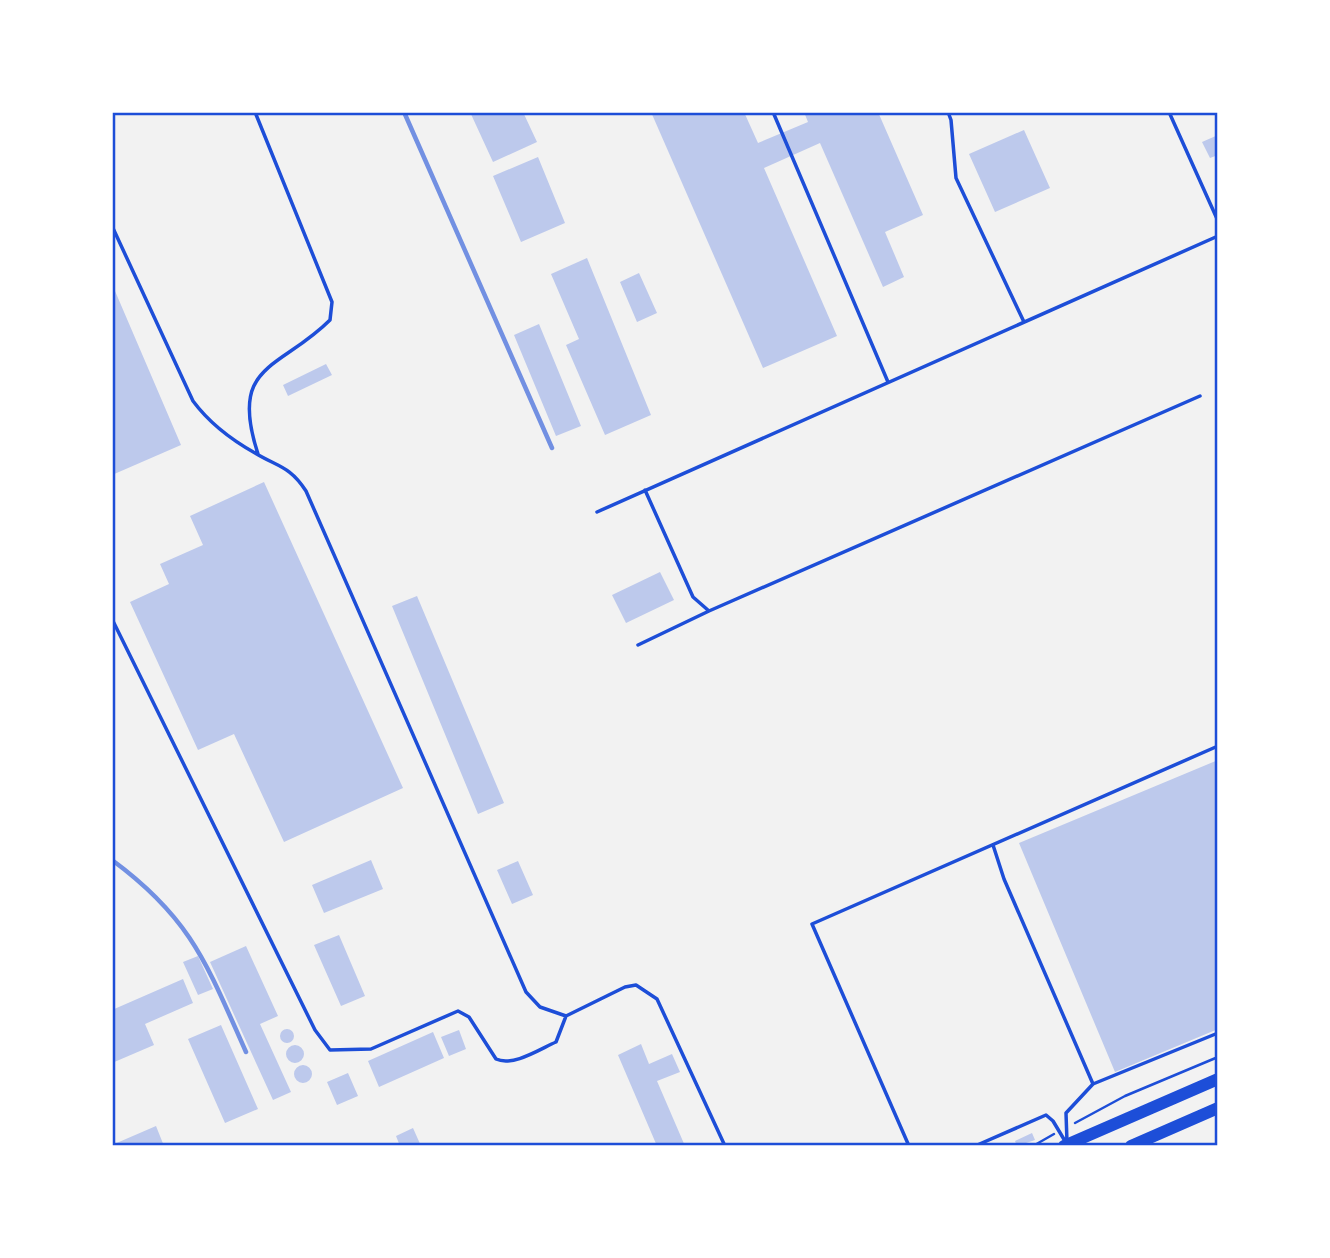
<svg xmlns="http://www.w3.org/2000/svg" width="1330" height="1258" font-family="Lato,sans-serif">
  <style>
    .building { fill: #bdc9ec }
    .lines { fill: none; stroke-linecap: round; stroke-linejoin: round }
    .path { stroke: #1d4ed8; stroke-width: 2.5 }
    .service { stroke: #1d4ed8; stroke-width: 3.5 }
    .trunk { stroke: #1d4ed8; stroke-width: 12 }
    .rail { stroke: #7290e2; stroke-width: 4.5 }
    .neatline { fill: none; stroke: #1d4ed8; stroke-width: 2.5 }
  </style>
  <rect width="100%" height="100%" fill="#f2f2f2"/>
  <path class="building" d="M470,112H523L537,142L493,162Z
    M651,112H744L758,143L808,122L804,112H878L923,215L885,232L904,277L883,287L820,143L764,168L837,336L763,368Z
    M1024,130L1050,188L995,212L969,154Z
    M1218,135V155L1210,158L1202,142Z
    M538,157L565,223L521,242L493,176Z
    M587,258L651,415L605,435L566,345L579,339L551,274Z
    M639,273L657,313L637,322L620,282Z
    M112,284L181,445L112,475Z
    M539,324L581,426L556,436L514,335Z
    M326,364L332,375L288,396L283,385Z
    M264,482L403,788L284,842L234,734L198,750L130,602L169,584L160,564L203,545L190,516Z
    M660,572L674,600L626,623L612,595Z
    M417,596L504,803L478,814L392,606Z
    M1218,760V1029L1115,1072L1019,843Z
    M371,860L383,889L324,913L312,885Z
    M518,861L533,895L512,904L497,870Z
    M339,935L365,996L341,1006L314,945Z
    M246,946L278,1016L260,1024L291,1092L273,1100L210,962Z
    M198,956L213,989L198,995L183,962Z
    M183,979L193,1003L145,1024L154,1045L112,1063V1010Z
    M221,1025L258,1109L225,1123L188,1039Z
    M280 1036a7 7 0 1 1 14 0a7 7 0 1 1-14 0Z
    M459,1030L466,1049L449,1056L441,1037Z
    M433,1032L444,1058L379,1087L368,1061Z
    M641,1044L649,1064L672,1054L680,1072L657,1081L685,1146H657L618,1055Z
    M286 1054a9 9 0 1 1 18 0a9 9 0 1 1-18 0Z
    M294 1074a9 9 0 1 1 18 0a9 9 0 1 1-18 0Z
    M348,1073L358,1096L337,1105L327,1082Z
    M156,1126L164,1146H112V1145Z
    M413,1128L421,1146H400L396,1136Z
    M1032,1133L1035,1140L1017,1146L1015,1141Z"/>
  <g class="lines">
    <path class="path" d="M1075,1123L1125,1096L1218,1057
      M1033,1146L1054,1134"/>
    <path class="service" d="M255,112L332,302L330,320C280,370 228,363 258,454
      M773,112L888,382
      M948,112L951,120L956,178L1024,322
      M1169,112L1218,221
      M112,226L193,401C210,424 230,439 255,453C278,467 290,466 306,491L526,992L540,1007L566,1016
      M645,490L693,597L709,611L1200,396
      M597,512L1218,236
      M112,619L315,1030L330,1050L371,1049L458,1011L469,1017L496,1059C513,1067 540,1049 556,1042L566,1016L625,987L636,985L657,999L725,1146
      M638,645L709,611
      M993,845L1004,879L1093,1084
      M1067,1142L1066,1113L1093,1084L1218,1033
      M909,1146L812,924L1218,746
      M975,1146L1046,1115L1053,1121L1065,1141"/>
    <path class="trunk" d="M1064,1146L1218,1079
      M1131,1146L1218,1108"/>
    <path class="rail" d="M404,112L552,448
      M112,860C192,919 207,965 246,1052"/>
  </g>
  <rect width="1330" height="1258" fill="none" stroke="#ffffff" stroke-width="228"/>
  <rect x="114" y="114" width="1102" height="1030" class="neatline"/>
</svg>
